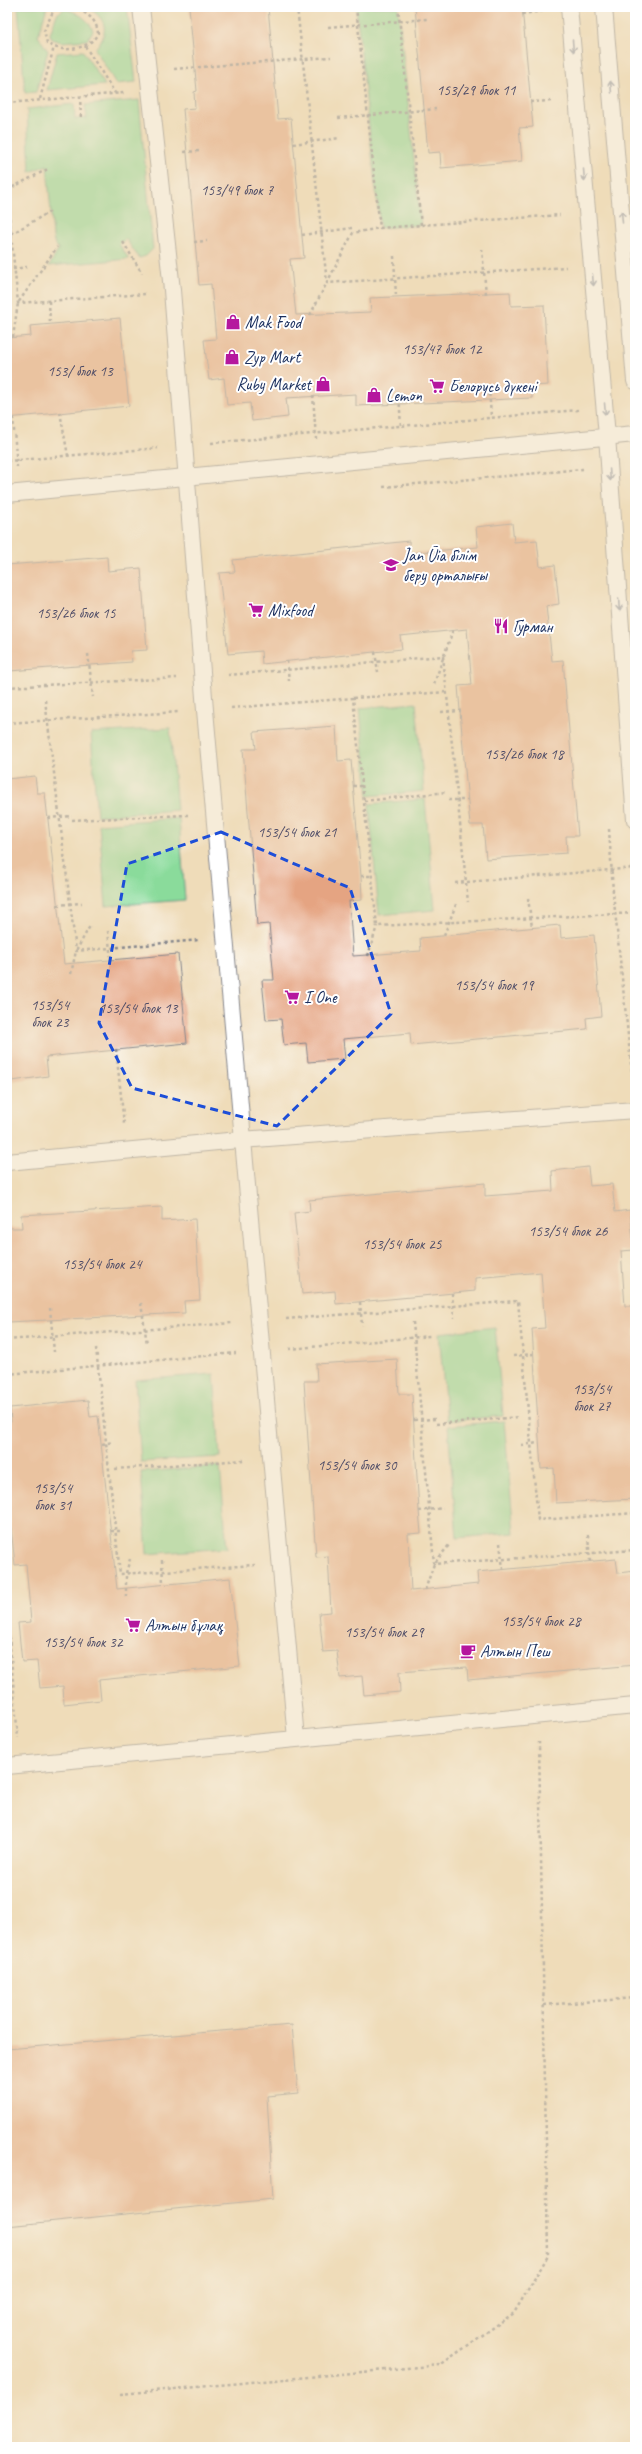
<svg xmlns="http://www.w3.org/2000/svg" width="642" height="2454" font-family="Caveat,sans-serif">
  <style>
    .green { fill: #8adb9b; stroke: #52857c }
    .building { fill: #e5a482 }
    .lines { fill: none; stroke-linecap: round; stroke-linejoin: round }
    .service-casing { stroke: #85868c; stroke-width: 18 }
    .path { stroke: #85868c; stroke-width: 2.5; stroke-dasharray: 3 3; stroke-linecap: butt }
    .service { stroke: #fff; stroke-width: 16 }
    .oneway { stroke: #8d97ae }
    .marked { fill: none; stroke: #1d4ed8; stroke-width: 3; stroke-dasharray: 8 5; stroke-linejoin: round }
    .labels { text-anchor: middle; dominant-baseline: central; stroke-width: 4; stroke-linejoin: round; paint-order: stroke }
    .number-label { font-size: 15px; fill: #4e4c67 }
    .poi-label { font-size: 17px; fill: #1b2f5e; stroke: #fff; text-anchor: start }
  </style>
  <rect width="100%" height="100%" fill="#fff"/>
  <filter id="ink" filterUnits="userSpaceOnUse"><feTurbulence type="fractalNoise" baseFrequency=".025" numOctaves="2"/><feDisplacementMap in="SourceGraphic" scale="8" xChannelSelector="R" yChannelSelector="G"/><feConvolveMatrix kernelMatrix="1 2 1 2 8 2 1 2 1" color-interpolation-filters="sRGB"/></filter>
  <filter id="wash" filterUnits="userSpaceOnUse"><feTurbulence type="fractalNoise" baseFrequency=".012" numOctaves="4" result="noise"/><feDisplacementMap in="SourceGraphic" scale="16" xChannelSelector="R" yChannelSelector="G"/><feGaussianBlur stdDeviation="0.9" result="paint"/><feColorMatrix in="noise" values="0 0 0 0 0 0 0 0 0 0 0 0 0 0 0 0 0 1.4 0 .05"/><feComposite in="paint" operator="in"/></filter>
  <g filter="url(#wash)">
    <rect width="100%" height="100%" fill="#efdcb9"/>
    <path class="green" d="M18,7H47L38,36L48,51L36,92L25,93Z
      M86,7H127L136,82L116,84L95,49C110,31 107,18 86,7Z
      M356,7H398L421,225L380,228Z
      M64,9C75,11 90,19 93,31L87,40L61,42L52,39L50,34L57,14Z
      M83,51L105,85L47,90L57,53Z
      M139,100L153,249L146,256L139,258L126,239L119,244L129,259L49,266L59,249L55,245L53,237L47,165L30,172L27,109L74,104L75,119L87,118L85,105Z
      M416,703L424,791L368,796L360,708Z
      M170,728L177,810L97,816L91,733Z
      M425,799L435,910L379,915L369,804Z
      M179,818L185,900L106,906L99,824Z
      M495,1327L503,1416L447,1421L439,1333Z
      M214,1374L220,1457L141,1462L135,1380Z
      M504,1421L514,1533L457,1538L448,1426Z
      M220,1466L227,1548L147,1554L141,1472Z"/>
    <g id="blocks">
      <path class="building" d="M189,7H268L278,119L291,118L304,258L290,259L296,315L371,312L370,298L510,292L511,306L544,305L548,385L532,386V398L356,406V394L286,398L288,417L252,421L250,403L227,405L224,378L209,380L204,340L216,339L211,284L199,285L183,109L195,108L194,92L197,91Z
        M415,7H522L533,127L519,128L522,161L441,168L440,152L428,153Z
        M120,318L129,406L7,418V338L31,336L30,326Z
        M512,523L514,542L537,540L540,567L555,565L559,604L546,606L552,661L563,660L578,836H566L567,853L486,859L483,825H470L464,759L458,686L472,685L467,629L400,636L402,649L262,664L261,651L228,654L219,573L235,572L233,560L409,541L410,553L478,547L476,527Z
        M107,557L108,571L141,568L147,650L131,651L132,662L9,671L7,565Z
        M336,726L338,761L351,760L361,876L362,900L349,901L353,956L421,951L420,938L560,925L561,938L594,935L601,1016L586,1018L587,1029L411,1045L410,1033L343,1039L345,1059L308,1062L306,1043L284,1045L281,1019L266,1020L262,980H274L269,924L257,925L243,749H256L254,732Z
        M35,776L37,793H45L64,964L178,954L187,1043L46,1057L48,1076L12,1081L10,1062H7V779Z
        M588,1167L590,1186L612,1184L615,1212L630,1210L634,1250L621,1251L625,1306H635V1499L556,1503L554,1468L541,1469L532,1329L545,1328L541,1272L475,1278V1291L336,1304L335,1291L302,1294L294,1213L310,1211L309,1200L485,1183V1196L553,1191L552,1171Z
        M162,1207V1221L195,1219L200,1300L184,1301L185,1313L8,1322L7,1228H22L21,1215Z
        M397,1359L399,1394H412L419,1511L421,1533L408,1534L411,1591L478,1584L477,1572L616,1559L618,1573L635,1571V1665L468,1680L467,1667L399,1672L400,1692L364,1695L362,1676L340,1678L337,1651L323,1652L319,1613L331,1612L328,1556L316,1557L304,1381H317L316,1364Z
        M88,1400L90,1417L98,1416L117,1589L230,1578L240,1666L99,1680L101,1700L64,1704L63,1686L40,1688L37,1661L22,1662L18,1623L31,1622L26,1564L15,1565L7,1490V1422H11L10,1408Z
        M292,2025L298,2093L267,2096L273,2199L7,2226V2049Z"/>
    </g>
  </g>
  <g filter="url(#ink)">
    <use href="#blocks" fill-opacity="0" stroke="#85868c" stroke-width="1"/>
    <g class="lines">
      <g class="service-casing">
        <path id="service" d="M141,7L172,290L205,710L296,1739L635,1706
          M569,7L607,436L635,820
          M604,7L635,381
          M7,494L635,434
          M7,1162L228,1141L635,1110
          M7,1766L296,1739"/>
      </g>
      <path class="path" d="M55,7L44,31L47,43C61,54 90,50 98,33C96,18 88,15 75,7
        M297,7L327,283L566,267
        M356,7L380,228L560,215
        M398,7L421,225
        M522,14L544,11
        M328,27L428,19
        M85,46L115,93
        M174,69L331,57
        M80,96L81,119
        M40,99L54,47
        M530,102L552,101
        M7,103L124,93
        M338,118L436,109
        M293,144L340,138
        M184,152L199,151
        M7,190L48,169
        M7,194L18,303L145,294
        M11,234L51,211
        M302,235L352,228
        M123,242L142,273
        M194,242L207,241
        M482,249L486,294
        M394,256L396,297
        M7,270L27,267
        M49,301L50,324
        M310,315L353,233L380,228
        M13,337L18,303L57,247
        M489,388L491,417
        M399,392L401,428
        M313,395L316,439
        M60,412L68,456
        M13,417L17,467
        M211,443L578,410
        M7,461L158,448
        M383,487L583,469
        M375,652L378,672
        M88,654L93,697
        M287,661L289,681
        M228,675L443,656L468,902
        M434,684L453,630
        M7,687L177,678
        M353,698L447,692
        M45,700L76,951L199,940
        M231,708L353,698L377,926L635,913
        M441,712L461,711
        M7,723L179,712
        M353,786H363
        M448,800H468
        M364,801L447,792
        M48,818L72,816
        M72,820L188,815
        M609,829L613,892L633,1083
        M361,876H372
        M455,883L635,868
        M528,898L532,927
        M57,905L82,903
        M108,931L111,960
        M444,935L457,902
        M368,956L377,926
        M71,974L76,951L90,926
        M116,1049L124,1124
        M452,1293L454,1318
        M360,1302L362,1326
        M141,1303L147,1344
        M50,1308L54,1352
        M286,1319L518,1301L538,1520L635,1513
        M413,1322L434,1564L635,1550
        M7,1340L233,1323
        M96,1348L120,1574L255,1565
        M289,1349L430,1336
        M513,1356L533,1354
        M7,1374L236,1353
        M414,1420L436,1419
        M436,1424L519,1417
        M102,1444L113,1442
        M521,1445L539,1443
        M115,1469L244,1460
        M419,1511L443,1508
        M111,1531H121
        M588,1535L590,1562
        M500,1543L503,1569
        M162,1560L163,1584
        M425,1590L434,1564L449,1545
        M126,1597V1573L130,1559
        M7,1612L18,1738
        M544,2005L635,1998
        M120,2394L440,2365L514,2313L548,2256L539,1742"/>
      <use href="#service" class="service"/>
    </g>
    <defs><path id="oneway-shaft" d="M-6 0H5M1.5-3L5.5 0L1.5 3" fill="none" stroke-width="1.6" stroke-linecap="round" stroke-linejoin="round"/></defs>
    <g class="oneway">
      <use href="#oneway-shaft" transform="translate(573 46) rotate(85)"/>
      <use href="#oneway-shaft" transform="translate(611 87) rotate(-95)"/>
      <use href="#oneway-shaft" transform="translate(584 175) rotate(85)"/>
      <use href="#oneway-shaft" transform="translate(622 217) rotate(-95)"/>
      <use href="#oneway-shaft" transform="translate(593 280) rotate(85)"/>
      <use href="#oneway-shaft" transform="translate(605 409) rotate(85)"/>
      <use href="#oneway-shaft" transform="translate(610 475) rotate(86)"/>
      <use href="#oneway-shaft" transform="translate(619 605) rotate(86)"/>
    </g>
  </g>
  <path d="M0 0H642V2454H0ZM221,832L350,888L391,1014L277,1126L132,1088L99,1023L127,864Z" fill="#efdcb9" fill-opacity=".55" fill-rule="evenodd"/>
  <path class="marked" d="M221,832L350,888L391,1014L277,1126L132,1088L99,1023L127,864Z"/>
  <defs>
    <g id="shop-bare" transform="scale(1.2)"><path d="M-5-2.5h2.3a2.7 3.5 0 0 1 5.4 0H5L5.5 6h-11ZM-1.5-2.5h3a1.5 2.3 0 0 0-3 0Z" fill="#b5179e" stroke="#fff" stroke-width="2.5" paint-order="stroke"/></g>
    <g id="supermarket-bare" transform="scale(1.2)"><path d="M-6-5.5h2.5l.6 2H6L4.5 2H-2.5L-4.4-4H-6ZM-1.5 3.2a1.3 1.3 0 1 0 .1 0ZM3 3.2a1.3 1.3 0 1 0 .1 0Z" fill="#b5179e" stroke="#fff" stroke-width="2.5" paint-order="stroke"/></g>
    <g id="school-bare" transform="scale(1.2)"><path d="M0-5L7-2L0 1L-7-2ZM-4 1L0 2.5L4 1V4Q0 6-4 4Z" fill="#b5179e" stroke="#fff" stroke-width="2.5" paint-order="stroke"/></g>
    <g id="restaurant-bare" transform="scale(1.2)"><path d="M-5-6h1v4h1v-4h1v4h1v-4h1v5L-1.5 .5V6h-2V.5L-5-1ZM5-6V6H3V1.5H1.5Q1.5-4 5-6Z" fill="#b5179e" stroke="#fff" stroke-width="2.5" paint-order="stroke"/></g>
    <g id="cafe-bare" transform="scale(1.2)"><path d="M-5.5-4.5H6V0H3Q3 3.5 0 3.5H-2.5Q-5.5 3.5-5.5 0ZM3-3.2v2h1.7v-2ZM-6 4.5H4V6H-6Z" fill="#b5179e" stroke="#fff" stroke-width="2.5" paint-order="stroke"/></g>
  </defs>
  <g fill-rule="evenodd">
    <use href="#shop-bare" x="233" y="322"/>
    <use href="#shop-bare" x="232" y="357"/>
    <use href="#shop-bare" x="323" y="384"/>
    <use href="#supermarket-bare" x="437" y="386"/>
    <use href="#shop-bare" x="374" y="395"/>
    <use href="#school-bare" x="391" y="565"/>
    <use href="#supermarket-bare" x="256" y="610"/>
    <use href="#restaurant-bare" x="501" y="626"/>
    <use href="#supermarket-bare" x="292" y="997"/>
    <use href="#supermarket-bare" x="133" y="1625"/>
    <use href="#cafe-bare" x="468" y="1651"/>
  </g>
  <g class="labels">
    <g class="number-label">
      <text x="476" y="90">153/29 блок 11</text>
      <text x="237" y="190">153/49 блок 7</text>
      <text x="442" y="349">153/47 блок 12</text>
      <text x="80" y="371">153/ блок 13</text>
      <text x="76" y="613">153/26 блок 15</text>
      <text x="524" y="754">153/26 блок 18</text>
      <text x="297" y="832">153/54 блок 21</text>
      <text x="494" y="985">153/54 блок 19</text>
      <text x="50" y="1005">153/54<tspan x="50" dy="17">блок 23</tspan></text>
      <text x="138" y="1008">153/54 блок 13</text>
      <text x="568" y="1231">153/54 блок 26</text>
      <text x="402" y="1244">153/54 блок 25</text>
      <text x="102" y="1264">153/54 блок 24</text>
      <text x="592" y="1389">153/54<tspan x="592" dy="17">блок 27</tspan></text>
      <text x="357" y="1465">153/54 блок 30</text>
      <text x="53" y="1488">153/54<tspan x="53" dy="17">блок 31</tspan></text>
      <text x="541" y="1621">153/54 блок 28</text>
      <text x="384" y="1632">153/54 блок 29</text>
      <text x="83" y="1642">153/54 блок 32</text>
    </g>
    <g class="poi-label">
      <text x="245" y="322">Mak Food</text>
      <text x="244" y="357">Zyp Mart</text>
      <text x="311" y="384" text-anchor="end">Ruby Market</text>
      <text x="449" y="386">Белорусь дүкені</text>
      <text x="386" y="395">Lemon</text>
      <text x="403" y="555">Jan Ūia білім<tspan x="403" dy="20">беру орталығы</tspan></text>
      <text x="268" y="610">Mixfood</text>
      <text x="513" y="626">Гурман</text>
      <text x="304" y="997">I One</text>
      <text x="145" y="1625">Алтын бұлақ</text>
      <text x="480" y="1651">Алтын Пеш</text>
    </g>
  </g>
  <rect width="642" height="2454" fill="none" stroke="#fff" stroke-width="24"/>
</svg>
